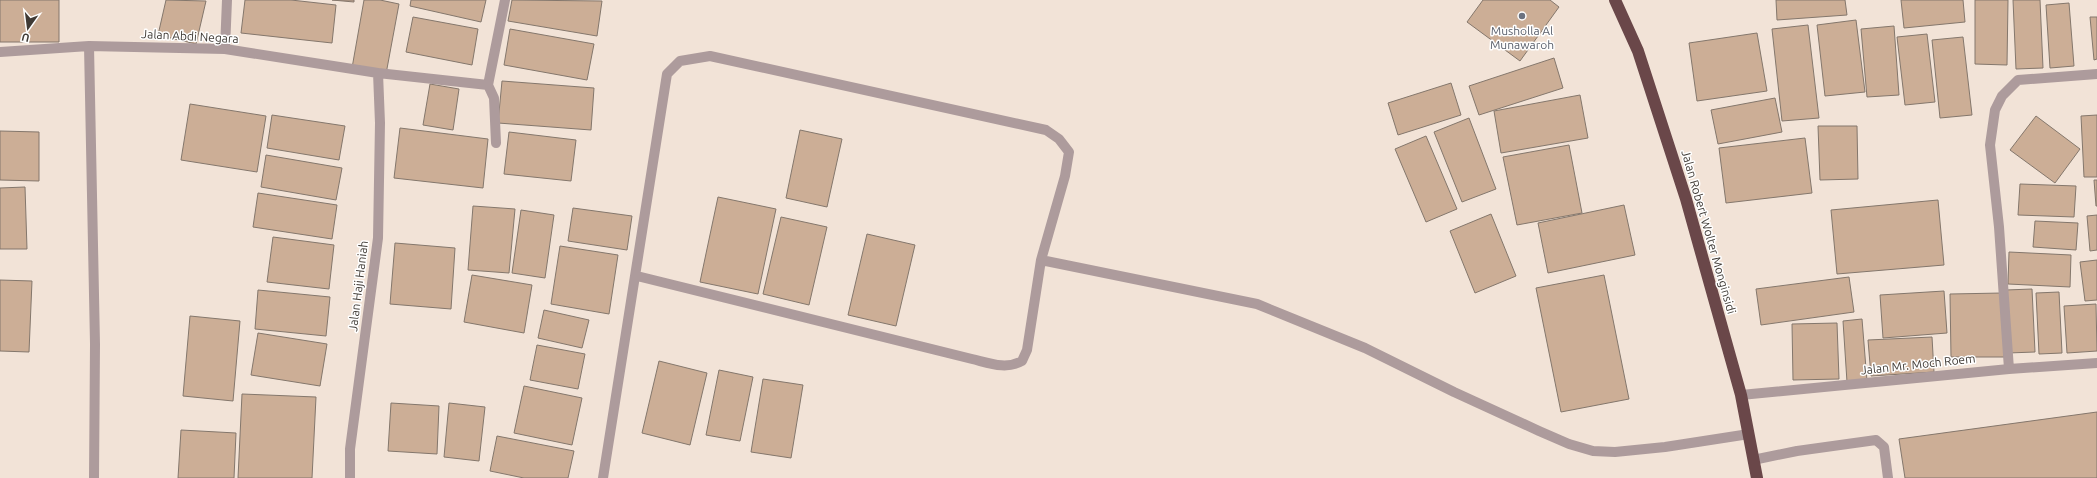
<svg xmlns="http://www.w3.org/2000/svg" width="2097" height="478" font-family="Ubuntu,sans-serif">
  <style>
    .building { fill: #ccae96; stroke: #84776c }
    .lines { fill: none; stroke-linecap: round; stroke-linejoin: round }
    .minor { stroke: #ad9b9c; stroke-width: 10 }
    .highway { stroke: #6a4749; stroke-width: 12 }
    .worship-dot { fill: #6b7280; stroke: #fff; stroke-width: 1.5 }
    .labels { text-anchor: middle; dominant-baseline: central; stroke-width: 3; stroke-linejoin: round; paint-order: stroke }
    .worship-label { font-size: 12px; fill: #5b616d; stroke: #fff }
    .street-label { font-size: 12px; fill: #3f3a35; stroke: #fff }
  </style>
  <rect width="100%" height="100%" fill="#f2e3d7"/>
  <path class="building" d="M0,0H59V42H0Z
    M166,0L206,1L196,44L158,35Z
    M245,0H291L336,5L332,43L241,33Z
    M332,0H354V2Z
    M364,0H380L399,4L386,74L352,68Z
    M411,0H486L481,22L410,6Z
    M512,0L602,1L597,36L508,21Z
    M1483,0H1550L1559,7L1520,61L1467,22Z
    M1776,0H1845L1847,15L1777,20Z
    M1901,0H1963L1965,22L1904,28Z
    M1975,0H2008L2007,65L1975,64Z
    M2013,0H2040L2043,68L2016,69Z
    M2069,3L2074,66L2050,68L2046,5Z
    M413,17L478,29L472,65L406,52Z
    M2090,17H2097V59L2094,60Z
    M1856,20L1865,92L1825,96L1817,25Z
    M1808,25L1819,118L1782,121L1772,29Z
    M1894,26L1899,95L1867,97L1861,29Z
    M510,29L594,44L587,80L504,65Z
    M1757,33L1767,91L1697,101L1689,43Z
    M1927,34L1935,102L1905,105L1897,37Z
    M1963,37L1972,115L1940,118L1932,40Z
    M1554,58L1563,88L1479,115L1469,86Z
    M502,81L594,88L591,130L498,123Z
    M1451,83L1461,115L1398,135L1388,103Z
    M430,84L459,89L453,130L423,125Z
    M1580,95L1588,138L1501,153L1494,111Z
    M1775,98L1782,132L1718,144L1711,110Z
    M190,104L266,116L257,172L181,160Z
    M272,115L345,126L339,160L267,148Z
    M2097,115V177H2084L2081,116Z
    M2036,116L2080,149L2055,183L2010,150Z
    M1469,118L1496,189L1462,202L1434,132Z
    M1818,126H1857L1858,179L1820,180Z
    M400,128L488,139L483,188L394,178Z
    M800,130L842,139L827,207L786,198Z
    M0,131L39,132V181L0,180Z
    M509,132L576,140L571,181L504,174Z
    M1426,136L1457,209L1426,222L1395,149Z
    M1805,138L1812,193L1726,203L1719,148Z
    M1569,145L1582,213L1517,225L1503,157Z
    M266,155L342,168L336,200L261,187Z
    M2094,180H2097V206H2096Z
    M2020,184L2076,186L2074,217L2018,215Z
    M25,187L27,249H0V188Z
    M258,193L337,205L332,239L253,227Z
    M718,197L776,209L758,294L700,282Z
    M1938,200L1944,265L1837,274L1831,210Z
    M1624,205L1635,255L1548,273L1538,223Z
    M473,206L515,209L509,273L468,270Z
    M573,208L632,216L627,250L568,241Z
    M521,210L554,215L545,278L512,273Z
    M1491,214L1516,276L1475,293L1450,231Z
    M2097,215V250L2090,251L2087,216Z
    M781,217L827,227L809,305L763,294Z
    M2035,221L2078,223L2076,250L2033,247Z
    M867,234L915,245L896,326L848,315Z
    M273,237L334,245L329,289L267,282Z
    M395,243L455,248L451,309L390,304Z
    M560,246L618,255L609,314L551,304Z
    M2009,252L2071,255L2070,287L2008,284Z
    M2097,260V300L2085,301L2080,262Z
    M472,275L532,285L524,333L464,322Z
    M1604,275L1629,399L1561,412L1536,288Z
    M1849,277L1854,312L1761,325L1756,289Z
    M0,280L32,281L29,352L0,351Z
    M2032,289L2035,352L2008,353L2006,290Z
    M258,290L330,297L326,336L255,329Z
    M1944,291L1947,333L1883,338L1880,295Z
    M2059,292L2062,353L2039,354L2036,293Z
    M2002,293L2004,357H1951L1950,294Z
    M2096,304L2097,351L2067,353L2064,306Z
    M544,310L589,320L582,348L538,338Z
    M190,316L240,321L233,401L183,396Z
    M1862,319L1867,381L1847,382L1843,321Z
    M1837,323L1839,379L1793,380L1792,324Z
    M258,333L327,344L320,386L251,375Z
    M1932,337L1934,372L1871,376L1868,340Z
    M537,345L585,354L578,389L530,380Z
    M659,361L707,373L690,445L642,433Z
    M719,370L753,377L740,441L706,435Z
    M763,379L803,385L791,458L751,452Z
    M524,386L582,398L572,445L514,433Z
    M242,394L316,397L312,478H238Z
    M391,403L439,406L437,454L388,451Z
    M449,403L485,407L479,461L444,457Z
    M2097,412V478H1905L1899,439Z
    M181,430L236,433L234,478H178Z
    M497,436L574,451L568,478H524L490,471Z"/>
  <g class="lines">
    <path class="minor" d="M89,46L95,344L94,478
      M225,49L227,0
      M0,52L89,46L225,49L378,73L380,123L378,238L350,449V478
      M378,73L488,85
      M496,143L494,98L488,85L505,0
      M1041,260L1257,304L1365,348L1454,392L1539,431L1569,444L1593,451L1615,452L1665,447L1749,434
      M2009,369L1999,227L1990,145L1995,110L2002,96L2018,80L2097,74
      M1741,395L2009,369L2097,363
      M1753,460L1797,451L1876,440L1884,447L1888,478
      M603,478L667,74L680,61L710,56L1046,130L1059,139L1069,152L1065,176L1041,260L1027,350L1022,361C1006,370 989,363 972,359L637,276"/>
    <path class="highway" d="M1615,0L1638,51L1686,199L1741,395L1757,478"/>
  </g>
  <circle class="worship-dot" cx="1522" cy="16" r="4"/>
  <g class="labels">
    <g class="worship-label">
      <text x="1522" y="30">Musholla Al<tspan x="1522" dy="14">Munawaroh</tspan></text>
    </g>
    <g class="street-label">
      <text transform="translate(190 36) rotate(3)">Jalan Abdi Negara</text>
      <text transform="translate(1709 232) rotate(74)">Jalan Robert Wolter Monginsidi</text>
      <text transform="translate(358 286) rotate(-83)">Jalan Haji Haniah</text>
      <text transform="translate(1918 364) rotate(-6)">Jalan Mr. Moch Roem</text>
    </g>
  </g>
  <g transform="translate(28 28) rotate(194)" stroke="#ffffff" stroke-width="3" paint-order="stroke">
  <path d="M0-3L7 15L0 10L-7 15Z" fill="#3f3a35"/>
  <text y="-6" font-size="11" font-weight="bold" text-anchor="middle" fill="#3f3a35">U</text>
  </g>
</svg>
